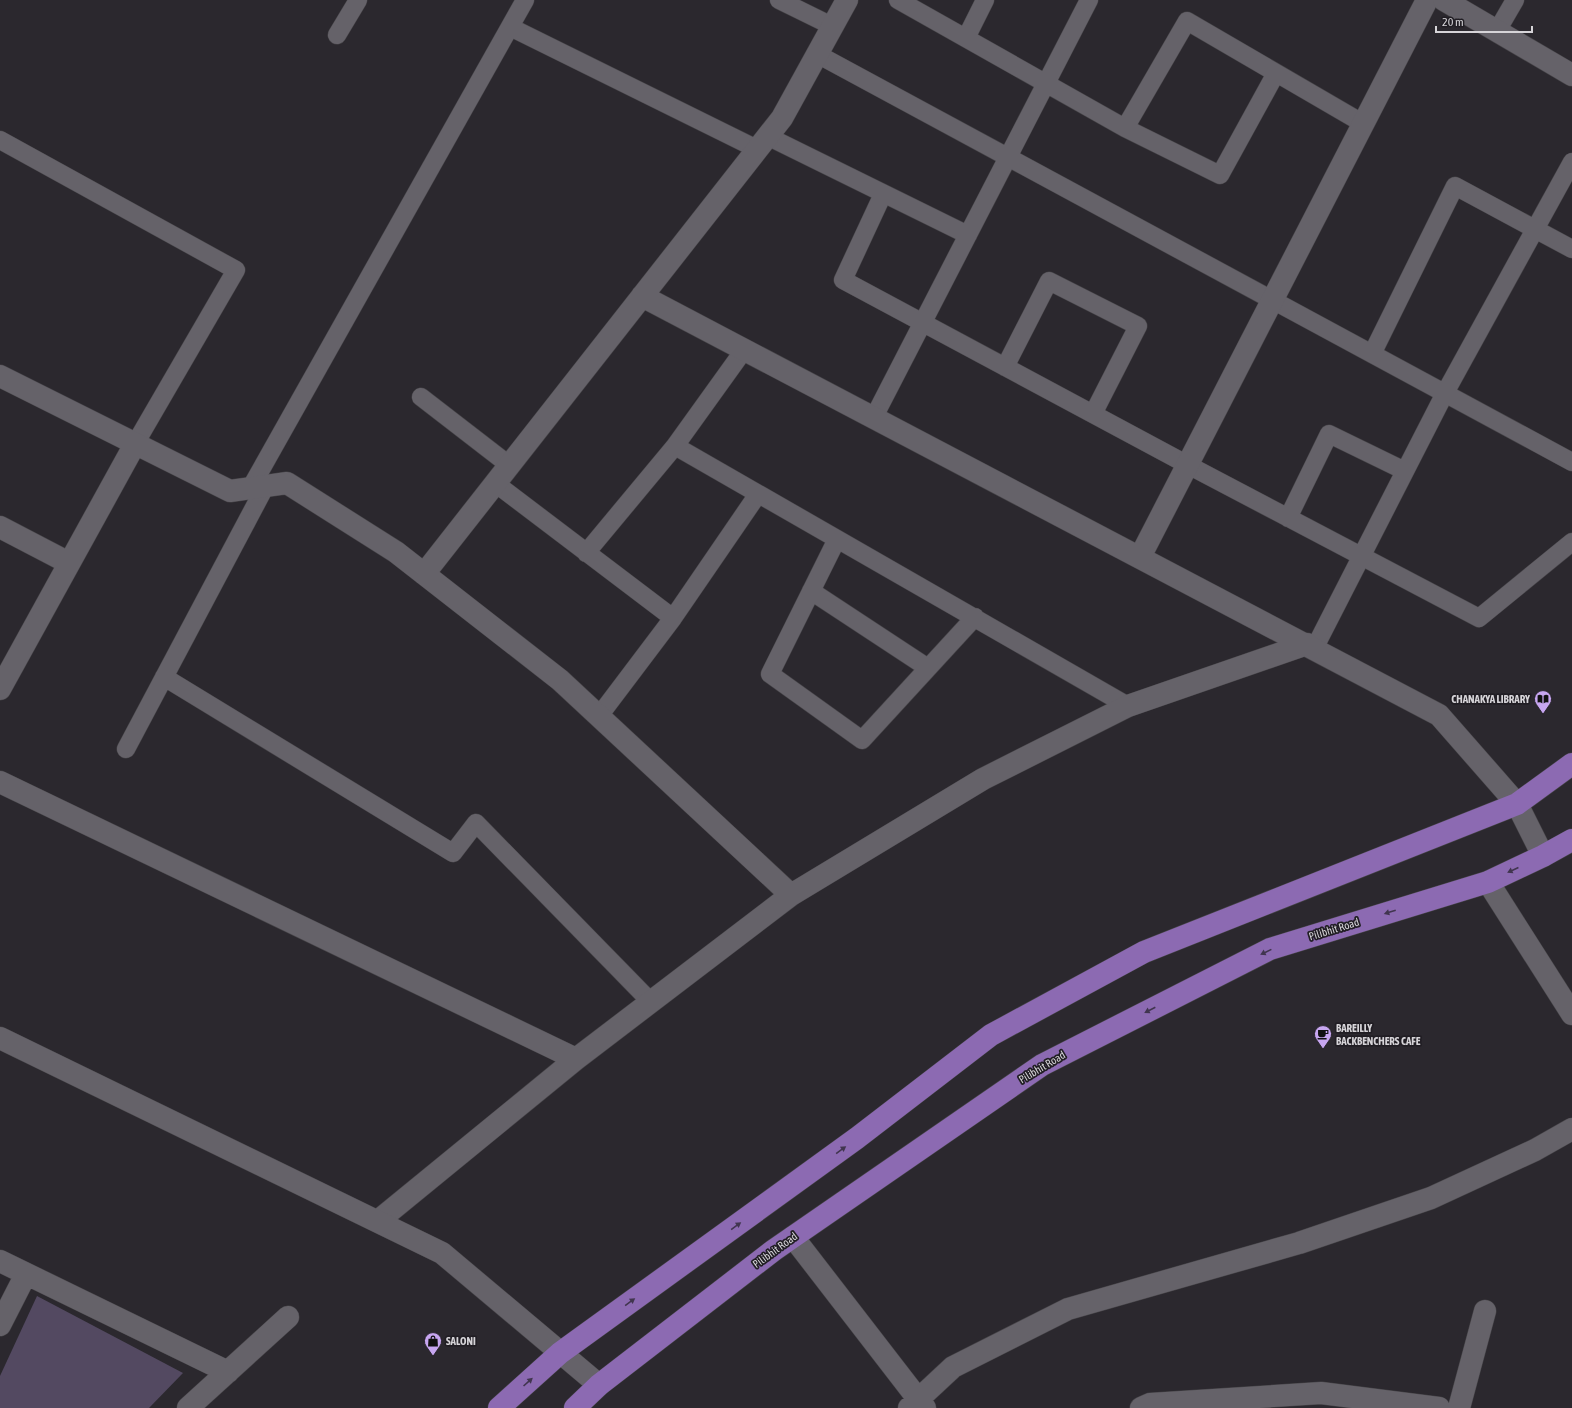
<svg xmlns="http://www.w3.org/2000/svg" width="1572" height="1408" font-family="'Asap Condensed',sans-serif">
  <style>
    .green { fill: #534961 }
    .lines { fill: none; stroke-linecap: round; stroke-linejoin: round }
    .service-casing { stroke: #464448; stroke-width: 19 }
    .minor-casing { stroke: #464448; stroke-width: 23 }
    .tertiary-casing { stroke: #464448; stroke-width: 23 }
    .trunk-casing { stroke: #464448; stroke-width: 23 }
    .service { stroke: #656269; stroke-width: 18 }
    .minor { stroke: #656269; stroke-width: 22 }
    .tertiary { stroke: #656269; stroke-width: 22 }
    .trunk { stroke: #8c6ab2; stroke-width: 22 }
    .oneway { fill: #41354f }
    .labels { text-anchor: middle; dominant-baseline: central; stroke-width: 3.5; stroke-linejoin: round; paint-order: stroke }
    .poi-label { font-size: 11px; font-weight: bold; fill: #d6d4d8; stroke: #211e24; text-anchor: start }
    .street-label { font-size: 11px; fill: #d6d4d8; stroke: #211e24 }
  </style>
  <rect width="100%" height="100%" fill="#2b282e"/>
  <path class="green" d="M37,1296L183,1373L149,1408H0V1376Z"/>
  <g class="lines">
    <g class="service-casing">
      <path id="service" d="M779,0L832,26
        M898,0L1125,128L1220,175L1276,73
        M510,27L757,149
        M1497,31L1515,0
        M337,35L358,0
        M966,38L985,0
        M817,54L1572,462
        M1125,128L1187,21L1364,124
        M767,136L968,235
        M0,140L236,270L135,444
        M883,194L843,280L1188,465L1479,618L1572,542
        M1372,354L1455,186L1572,249
        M1005,367L1049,281L1138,326L1093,414
        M421,397L509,465
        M874,417L1089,0
        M675,446L1128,706
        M495,483L673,618
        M250,489L525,0
        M1288,518L1329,434L1405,471
        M837,539L770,674L862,740L975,617
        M586,553L675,446L744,350
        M811,591L928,668
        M1314,649L1445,393L1572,162
        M164,677L453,853L476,823L651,1002
        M599,716L673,618L758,494
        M126,749L265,487"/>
    </g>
    <g class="minor-casing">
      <path id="minor" d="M642,296L1439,715L1517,804L1543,856
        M0,376L230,491L287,483L396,552L560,680L791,895
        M0,527L69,563
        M1140,557L1427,0
        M424,574L782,118L847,0
        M0,689L135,444
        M0,782L576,1059
        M1488,882L1572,1014
        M378,1221L576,1059L791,895L983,779L1128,706L1307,644
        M793,1237L925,1408
        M0,1261L228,1372
        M0,1325L26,1274
        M188,1408L288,1317
        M909,1408L953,1367L1068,1309L1299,1243L1431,1198L1535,1150L1572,1129
        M1141,1408L1150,1404L1321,1393L1439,1408
        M1459,1408L1485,1311"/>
    </g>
    <g class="tertiary-casing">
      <path id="tertiary" d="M1444,0L1572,75
        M0,1038L442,1253L599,1385"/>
    </g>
    <g class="trunk-casing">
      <path id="trunk" d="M499,1408L560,1353L857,1138L991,1035L1144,952L1517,804L1572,764
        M575,1408L599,1385L774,1250L1042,1065L1270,949L1488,882L1543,856L1572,840"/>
    </g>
    <use href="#service" class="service"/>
    <use href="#minor" class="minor"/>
    <use href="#tertiary" class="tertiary"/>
    <use href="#trunk" class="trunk"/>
  </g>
  <defs><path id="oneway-solid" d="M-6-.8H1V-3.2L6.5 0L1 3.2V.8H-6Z"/></defs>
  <g class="oneway">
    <use href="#oneway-solid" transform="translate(1513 870) rotate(155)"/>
    <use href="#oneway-solid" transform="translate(1390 912) rotate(163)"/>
    <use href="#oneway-solid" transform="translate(1266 952) rotate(154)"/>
    <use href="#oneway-solid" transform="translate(1150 1010) rotate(153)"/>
    <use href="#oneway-solid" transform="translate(841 1150) rotate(-36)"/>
    <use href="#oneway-solid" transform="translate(736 1226) rotate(-36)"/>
    <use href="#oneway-solid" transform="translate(630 1302) rotate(-36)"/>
    <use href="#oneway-solid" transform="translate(528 1382) rotate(-42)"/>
  </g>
  <defs>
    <g id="library-pin" transform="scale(0.9)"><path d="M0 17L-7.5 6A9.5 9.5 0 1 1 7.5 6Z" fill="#c7a6f0" stroke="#211e24"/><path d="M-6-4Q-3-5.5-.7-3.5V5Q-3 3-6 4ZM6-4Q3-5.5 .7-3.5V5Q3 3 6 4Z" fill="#111"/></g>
    <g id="cafe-pin" transform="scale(0.9)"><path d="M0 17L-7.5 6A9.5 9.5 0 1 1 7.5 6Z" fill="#c7a6f0" stroke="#211e24"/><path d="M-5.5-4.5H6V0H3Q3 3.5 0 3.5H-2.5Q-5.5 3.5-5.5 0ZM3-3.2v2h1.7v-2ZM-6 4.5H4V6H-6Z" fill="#111"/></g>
    <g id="shop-pin" transform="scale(0.9)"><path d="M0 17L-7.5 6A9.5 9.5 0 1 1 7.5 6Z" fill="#c7a6f0" stroke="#211e24"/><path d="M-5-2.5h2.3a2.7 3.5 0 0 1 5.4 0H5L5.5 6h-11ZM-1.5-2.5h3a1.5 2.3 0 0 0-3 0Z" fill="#111"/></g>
  </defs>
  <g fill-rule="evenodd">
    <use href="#library-pin" x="1543" y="699"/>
    <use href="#cafe-pin" x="1323" y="1034"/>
    <use href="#shop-pin" x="433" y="1341"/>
  </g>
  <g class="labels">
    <g class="poi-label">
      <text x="1530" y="699" text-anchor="end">CHANAKYA LIBRARY</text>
      <text x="1336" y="1028">BAREILLY<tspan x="1336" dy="13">BACKBENCHERS CAFE</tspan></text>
      <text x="446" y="1341">SALONI</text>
    </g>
    <g class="street-label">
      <text transform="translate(1334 929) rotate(-17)">Pilibhit Road</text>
      <text transform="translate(1042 1067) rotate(-31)">Pilibhit Road</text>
      <text transform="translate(775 1250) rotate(-36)">Pilibhit Road</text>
    </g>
  </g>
  <path d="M1436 26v6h96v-6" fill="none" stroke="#d6d4d8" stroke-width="2"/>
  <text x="1442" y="26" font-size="12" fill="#d6d4d8" stroke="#211e24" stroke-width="3" paint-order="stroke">20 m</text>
</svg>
